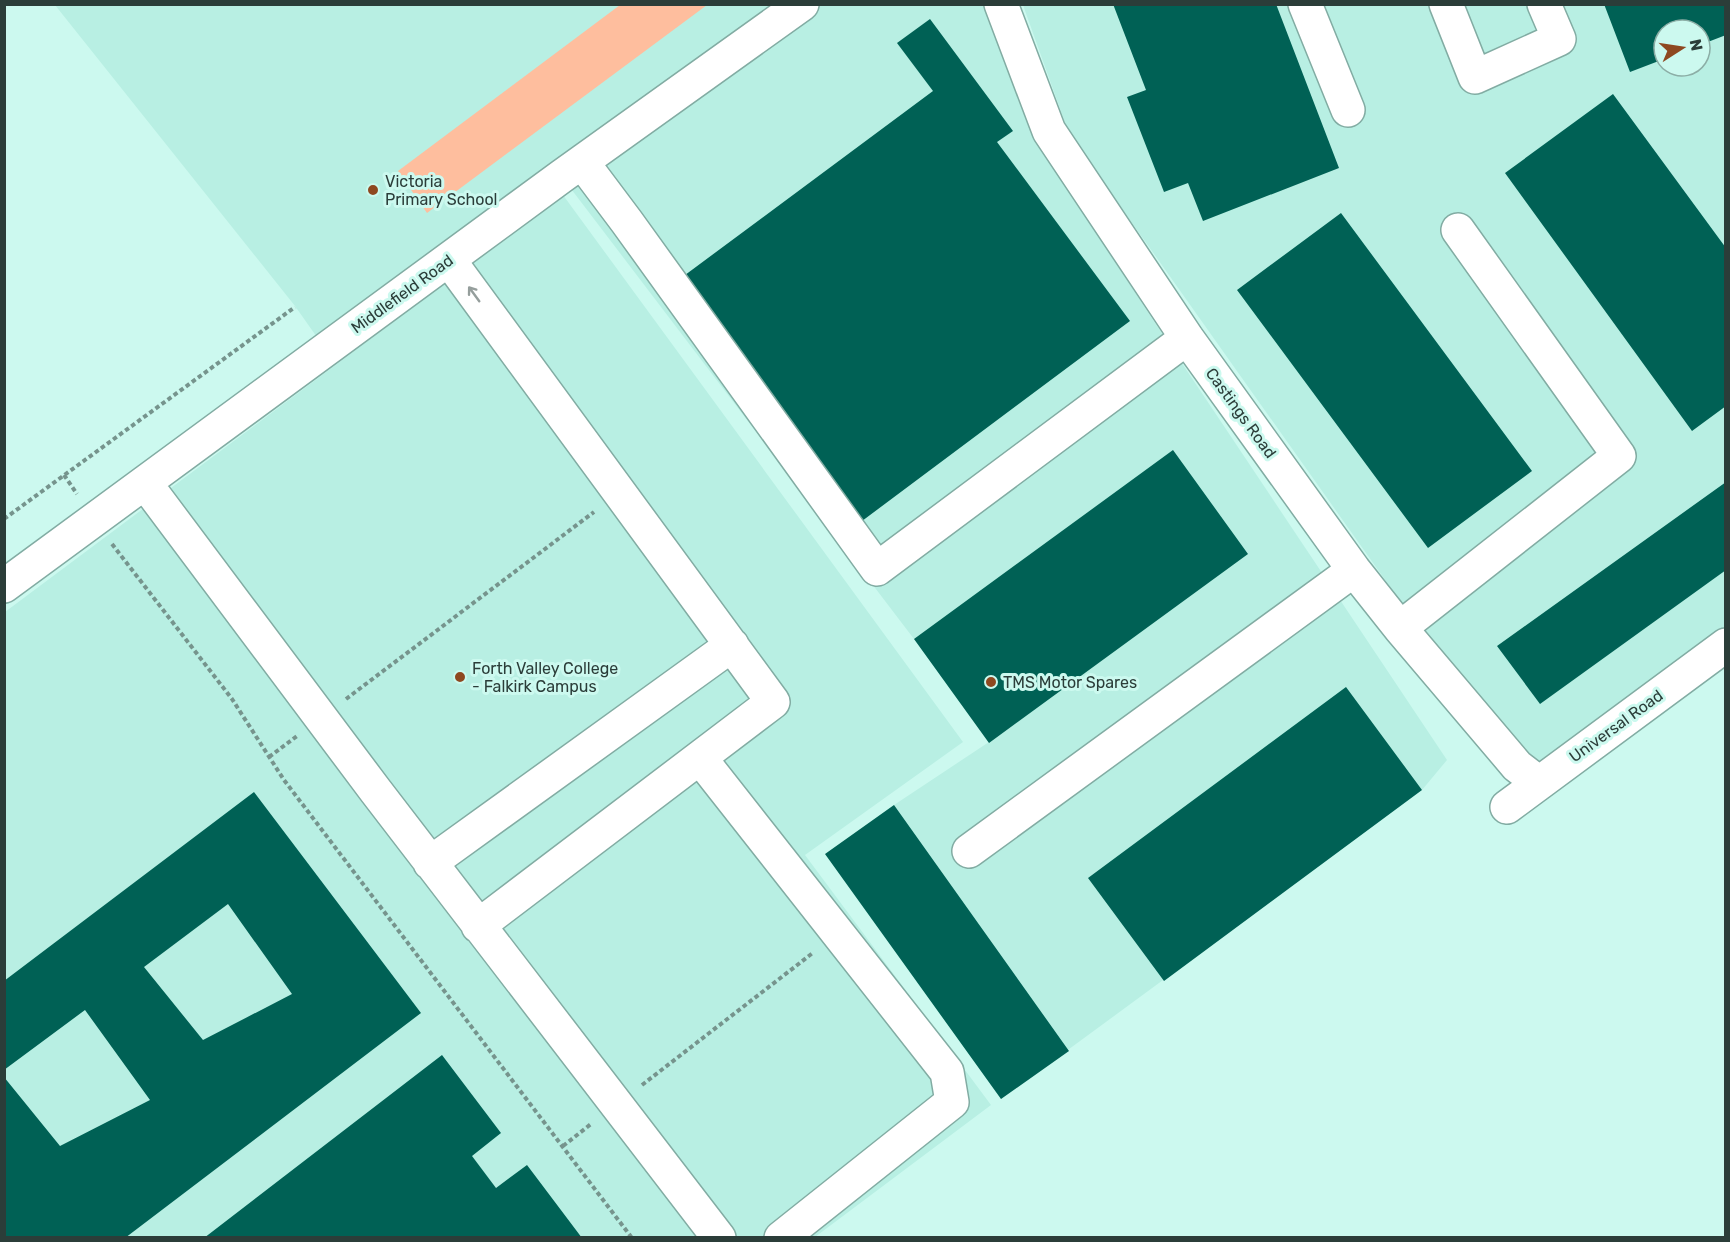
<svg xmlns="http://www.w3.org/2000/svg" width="1730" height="1242" font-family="Rubik,sans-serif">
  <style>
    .built { fill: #b8efe3; fill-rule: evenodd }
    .green { fill: #febe9e }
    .building { fill: #006155; fill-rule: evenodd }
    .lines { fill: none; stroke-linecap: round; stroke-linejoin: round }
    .minor-casing { stroke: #82aca3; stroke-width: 36 }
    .path { stroke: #76948d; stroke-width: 4; stroke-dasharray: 4.5 3; stroke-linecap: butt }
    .minor { stroke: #fff; stroke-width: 33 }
    .oneway { stroke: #959e9c }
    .poi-dot { fill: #8e4820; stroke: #ccf9ef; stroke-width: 2 }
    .labels { text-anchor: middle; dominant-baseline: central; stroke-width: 6; stroke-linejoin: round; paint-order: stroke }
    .poi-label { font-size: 16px; fill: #2b3d39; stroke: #ccf9ef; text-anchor: start }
    .street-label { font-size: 16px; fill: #2b3d39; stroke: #ccf9ef }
  </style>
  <rect width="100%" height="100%" fill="#ccf9ef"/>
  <path class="built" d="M55,5H802L586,160L821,5H983L1037,141L1153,320L1447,760L1422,790L1001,1099L826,854L894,805L989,742L914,639L562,177L326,350L295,306Z
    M1023,5H1725V644L1539,783L1517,766L1069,134ZM1664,30H1700V66H1664Z
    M563,195L963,742L805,855L991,1105L815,1237L5,1238V612Z"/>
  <path class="green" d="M620,5H707L427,213L398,171Z"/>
  <path class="building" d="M1113,4H1276L1339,168L1203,221L1188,183L1164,192L1127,97L1146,90Z
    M1604,4H1726V35L1700,45V30H1664V59L1630,72Z
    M930,19L1013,131L997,142L1130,321L858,524L677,281L933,91L897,43Z
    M1613,94L1726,248V406L1692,431L1505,173Z
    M1341,213L1532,471L1428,548L1237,290Z
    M1173,450L1248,554L989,743L914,639Z
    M1726,482V570L1540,704L1497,646Z
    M1346,687L1422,790L1164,981L1088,878Z
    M254,792L421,1013L125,1238H4V1077L60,1146L150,1100L85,1010L4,1070V981ZM228,904L292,994L203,1040L144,967Z
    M894,805L1069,1051L1001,1099L825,854Z
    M442,1055L501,1133L472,1156L496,1188L527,1165L582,1238H204Z"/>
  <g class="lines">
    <g class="minor-casing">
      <path id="minor" d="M1001,4L1049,131L1187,338L1354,570L1400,628L1517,766L1539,783
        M1305,4L1348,110
        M1446,4L1475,77L1559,39L1544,4
        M582,162L627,222L877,569L1187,338
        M449,260L773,702L478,926
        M145,483L375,790L719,1238
        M4,586L562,176L802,4
        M1400,628L1619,456L1458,230
        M700,758L947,1072L952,1102L781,1238
        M1507,807L1726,645
        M969,851L1354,570
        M430,863L732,645"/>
    </g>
    <path class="path" d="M64,475L77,494
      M4,519L295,307
      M112,544L232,699L284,780L632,1238
      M346,699L594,512
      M269,757L297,736
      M642,1085L814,952
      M563,1146L591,1124"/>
    <use href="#minor" class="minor"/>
  </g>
  <defs><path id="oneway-shaft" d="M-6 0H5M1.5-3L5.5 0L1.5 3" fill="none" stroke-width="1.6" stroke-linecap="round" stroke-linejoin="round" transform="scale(1.5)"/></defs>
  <use class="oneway" href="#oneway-shaft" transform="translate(474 294) rotate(-126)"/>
  <g class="poi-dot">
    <circle cx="373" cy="190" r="6"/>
    <circle cx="460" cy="677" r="6"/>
    <circle cx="991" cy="682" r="6"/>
  </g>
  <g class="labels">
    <g class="poi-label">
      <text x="385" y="181">Victoria<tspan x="385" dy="18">Primary School</tspan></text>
      <text x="472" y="668">Forth Valley College<tspan x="472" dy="18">- Falkirk Campus</tspan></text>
      <text x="1003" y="682">TMS Motor Spares</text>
    </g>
    <g class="street-label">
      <text transform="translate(402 294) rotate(-36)">Middlefield Road</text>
      <text transform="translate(1241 413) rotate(54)">Castings Road</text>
      <text transform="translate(1616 726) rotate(-36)">Universal Road</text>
    </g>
  </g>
  <rect width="1730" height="1242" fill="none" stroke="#2b3d39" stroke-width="12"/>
  <g transform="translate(1682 48) rotate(78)"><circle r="28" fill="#ccf9ef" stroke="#8caea6" stroke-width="1.5"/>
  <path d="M0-4.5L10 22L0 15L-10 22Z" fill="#8e4820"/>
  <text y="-9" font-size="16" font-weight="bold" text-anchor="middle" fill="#2b3d39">N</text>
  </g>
</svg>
